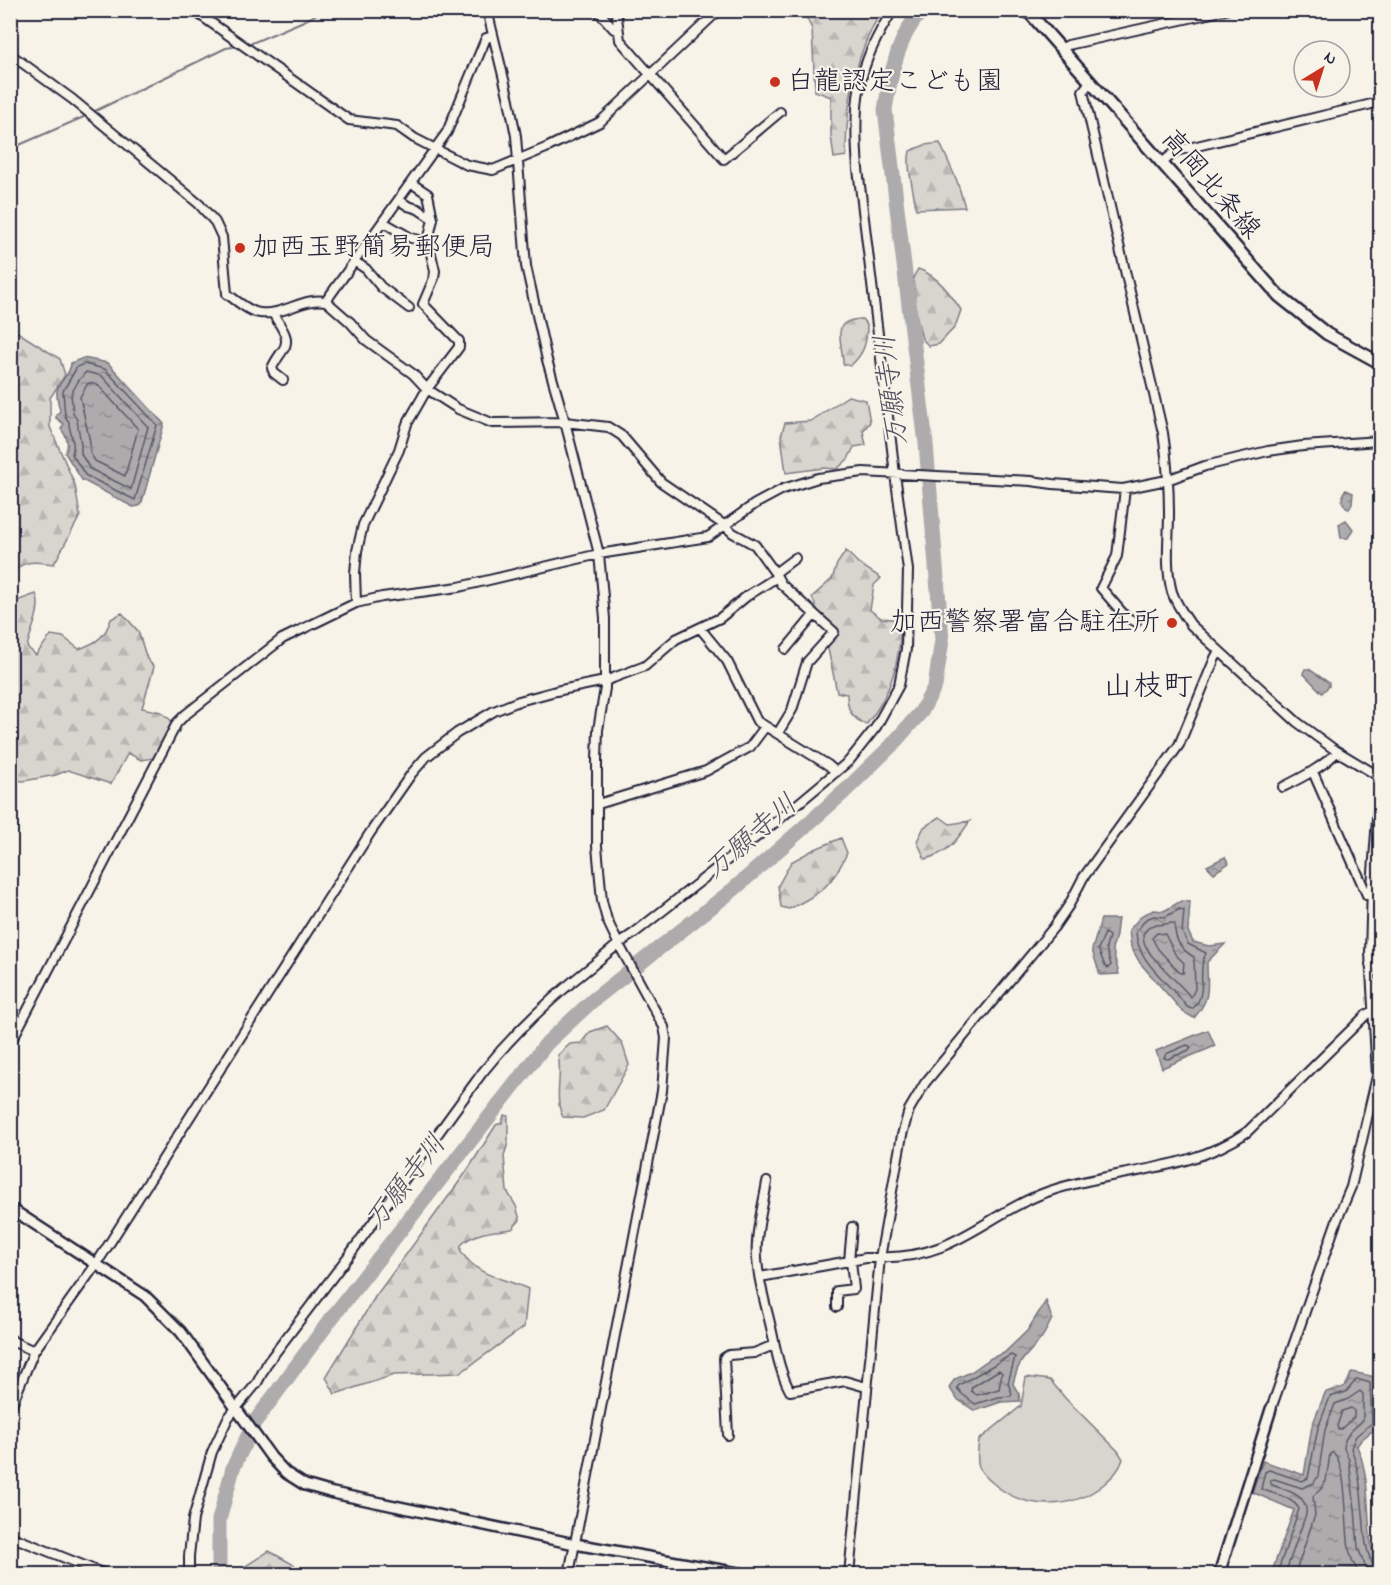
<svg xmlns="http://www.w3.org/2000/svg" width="1391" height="1585" font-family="'Indie Flower','Klee One',sans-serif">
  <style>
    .forest { fill: url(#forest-firs); stroke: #7d7c85; stroke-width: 1.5 }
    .pitch { fill: #d8d5cf; stroke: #7d7c85; stroke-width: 1.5 }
    .water { fill: url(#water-ripples); stroke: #76747f; stroke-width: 1.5 }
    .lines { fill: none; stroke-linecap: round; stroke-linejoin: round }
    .shore { stroke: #5a5969; stroke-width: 1.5 }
    .stream { stroke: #76747f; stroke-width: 2 }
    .river { stroke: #aeabad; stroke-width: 15 }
    .minor-casing { stroke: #22223b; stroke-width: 12 }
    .tertiary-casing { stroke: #22223b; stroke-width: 14 }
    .secondary-casing { stroke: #22223b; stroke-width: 15 }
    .minor { stroke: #f7f3e8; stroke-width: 8 }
    .tertiary { stroke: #f7f3e8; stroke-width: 9 }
    .secondary { stroke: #f7f3e8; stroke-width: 10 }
    .poi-dot { fill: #c8321e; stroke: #f7f3e8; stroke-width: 2 }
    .labels { text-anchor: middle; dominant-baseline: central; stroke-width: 4.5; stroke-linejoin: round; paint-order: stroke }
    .poi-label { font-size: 27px; fill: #22223b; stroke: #f7f3e8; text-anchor: start }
    .street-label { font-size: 27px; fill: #22223b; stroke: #f7f3e8 }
    .water-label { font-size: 28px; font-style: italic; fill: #535263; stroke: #f7f3e8 }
    .quarter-label { font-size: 30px; fill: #22223b; stroke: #f7f3e8 }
  </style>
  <defs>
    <pattern id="forest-firs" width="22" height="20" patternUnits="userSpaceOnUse" patternTransform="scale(1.5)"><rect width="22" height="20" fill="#d8d5cf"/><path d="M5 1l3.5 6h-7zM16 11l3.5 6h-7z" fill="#b9b7b3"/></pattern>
    <pattern id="water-ripples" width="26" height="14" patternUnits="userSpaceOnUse" patternTransform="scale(1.5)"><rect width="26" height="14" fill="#aeabad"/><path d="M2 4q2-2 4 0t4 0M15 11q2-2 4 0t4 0" fill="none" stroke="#8d8b8e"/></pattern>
  </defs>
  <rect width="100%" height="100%" fill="#f7f3e8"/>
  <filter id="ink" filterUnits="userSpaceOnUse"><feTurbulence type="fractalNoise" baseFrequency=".0167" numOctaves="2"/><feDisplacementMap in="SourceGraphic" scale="12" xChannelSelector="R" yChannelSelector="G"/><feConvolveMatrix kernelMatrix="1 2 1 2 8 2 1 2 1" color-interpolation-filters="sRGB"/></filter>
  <g filter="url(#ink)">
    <path class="forest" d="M810,11H882C854,54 846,106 846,156L834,158L831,136V97L815,91L812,29L807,19Z
      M940,143L957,181L965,207L916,209C914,190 906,168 910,151L925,145Z
      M918,269C937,275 950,293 961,310L955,327L939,344L929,346L922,339L917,319L913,278Z
      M862,319L867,325C867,343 864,354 850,366L843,364C843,341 828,320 862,319Z
      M11,328L60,359L65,375L50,398V427L75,485L80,516L54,564C34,562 22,558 11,577Z
      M848,396L866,400L870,422L863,431L866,445L854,447L848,459L837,469L824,468L786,473L781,436L785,423L811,421Z
      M846,551L858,563L881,578L874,585L870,610L881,618L902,620C899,661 893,692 866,725C851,717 847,710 847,694L837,692L827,644L839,631L819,614L812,597L832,579L837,564Z
      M36,594C43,609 30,631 27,647L36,655L51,635L63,637L79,649C98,642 105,637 111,619L122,613L138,631L147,659L154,667L142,708L161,712L174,723L154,758L141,760L128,753L111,784L68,770L56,775L24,781L11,780V603Z
      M940,817L950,824L970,821C956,841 949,853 925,859L917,841L924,827Z
      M841,838L847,853C833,885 820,894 789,909L781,907L778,886L791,862L813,850Z
      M607,1026L622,1043L629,1065L604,1110L583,1118L563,1117C553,1098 563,1076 558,1055L570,1044L581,1043L590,1032Z
      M504,1115L508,1116V1143L504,1156L507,1191L516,1206L520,1220L512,1229C493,1231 475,1232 461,1245V1252C482,1280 501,1276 528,1289L524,1327L460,1373L394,1375L335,1394L326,1377L375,1297L467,1171L496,1125L502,1123Z
      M269,1551L294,1565L295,1574H245L244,1567Z"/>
    <path class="pitch" d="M1026,1377L1050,1380L1066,1399L1118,1451L1123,1459C1119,1471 1113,1476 1104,1484C1073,1510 1025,1511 994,1484C989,1480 981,1473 979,1467C976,1459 978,1448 979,1440L1021,1406Z"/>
    <path class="water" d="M83,358L108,363L164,424L142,502L139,506L133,507L82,480L65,453C70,444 67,437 61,429L64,424L56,418V415L60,411C59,404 56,398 57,391C59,380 71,375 71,363Z
      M1346,490L1353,493L1352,504L1349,509L1346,508L1342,501L1343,493Z
      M1346,520L1353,529L1348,538H1341L1339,524Z
      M1305,669H1309L1329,683V686L1322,693L1303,673Z
      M1225,857L1229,863L1214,873L1207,866Z
      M1181,901L1190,902L1188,931L1193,942L1209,946L1225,944L1207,962C1207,988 1212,997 1194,1018L1183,1012L1140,963L1131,947L1129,930L1142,915L1154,910L1164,911Z
      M1101,919H1118C1116,928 1117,940 1112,947L1119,974L1100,975L1092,950Z
      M1208,1030L1215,1046L1162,1068L1156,1051Z
      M1046,1301L1052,1319C1048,1326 1045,1334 1040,1340C1025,1358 1019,1358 1013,1384L1019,1394L1020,1401L1001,1402L975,1411L957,1399L949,1387L955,1379L971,1372L991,1358L1004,1353L1027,1331Z
      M1352,1372L1376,1377L1377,1420L1380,1419V1425L1361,1440L1357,1446C1370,1476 1367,1512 1371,1544C1372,1555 1381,1563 1380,1574H1271L1294,1510L1252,1492L1263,1461L1304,1475L1312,1426L1325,1393C1331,1389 1339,1390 1345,1386C1349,1382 1349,1376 1352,1372Z"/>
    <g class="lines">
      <path class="shore" d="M84,364L105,369L157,425L135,500L85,475L72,454C76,442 69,433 69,422L65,416L63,391L77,367Z
        M86,372L102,376L148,427L131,489L90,469L81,454V444L77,420L73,413L71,394L79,380Z
        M88,383L97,384L138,429L125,476L95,461L90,453V442L80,397Z
        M1180,909L1184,911L1182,932L1188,944L1206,953C1196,971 1209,995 1192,1009L1187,1007C1170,983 1137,962 1136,932L1146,919L1154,916L1165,917Z
        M1172,923L1175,924C1174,941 1182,950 1194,957L1195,989L1191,997L1151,955L1144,943L1143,934L1150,926Z
        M1105,933L1109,936L1106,948L1111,965L1108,968L1105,966L1098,949Z
        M1157,933L1165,934L1175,954L1184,963L1183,973H1180L1158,949L1152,938Z
        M1187,1045L1191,1047L1189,1050L1168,1059L1164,1058L1166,1054Z
        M1011,1355L1015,1357L1008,1383L1012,1394L1011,1396L999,1397L975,1404L962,1394L957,1388L959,1385Z
        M999,1370L1002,1373L999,1389L977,1395L971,1391L972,1387Z
        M1351,1408L1354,1410V1417L1341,1429H1338L1337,1426L1342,1411Z
        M1277,1574L1299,1509C1293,1497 1273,1494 1261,1489L1265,1472L1269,1470L1302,1481L1308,1478L1318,1428L1330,1397L1346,1392L1357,1379L1370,1383L1372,1423L1356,1436L1351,1448C1359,1468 1361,1491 1363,1514C1365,1532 1364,1548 1373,1565L1380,1568
        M1285,1574L1306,1514C1309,1495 1286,1490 1272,1485L1270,1481L1274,1479L1302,1488L1314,1483L1318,1476L1325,1430L1335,1404L1348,1399L1360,1391L1363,1394V1420L1350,1432L1345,1440L1344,1448L1349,1460L1355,1509L1358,1548L1366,1568L1373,1574
        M1295,1574L1315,1515L1313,1496L1321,1489L1326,1481L1330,1454L1333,1452C1348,1466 1345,1526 1349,1548C1350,1557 1355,1567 1359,1574"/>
      <path class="stream" d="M247,45L306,20L324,10
        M91,113L226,48L239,46
        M10,149L86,116"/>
      <path class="river" d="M219,1574V1520L233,1468L254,1423L331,1319L547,1043L592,1001L734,889L844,792L891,746L921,712L935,686L942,640L926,444L885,110C890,77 898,34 923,10"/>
      <g class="minor-casing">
        <path id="minor" d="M193,10L349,120L397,126L414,138L467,165L493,170L546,148L600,122L719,10
          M487,10L509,100L516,136L526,266L547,360L565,422L599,554L605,618V688L598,730L597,759V846L602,901L607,920L618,943L664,1027L666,1038L662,1091L569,1574
          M597,10L614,29H618
          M616,10L620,40L724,159L780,112
          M1061,49L1068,45L1226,10
          M10,54L72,99L199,204L215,222L222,237L227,294C236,300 249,312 260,313C283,316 303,297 326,301L350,322L366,340L413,374L427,389L458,409L492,423L565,422L608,427L622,436L661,482L724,525L733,533L755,545L775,573L781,584L834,632L807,662L792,710L778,733
          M1090,82L1083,91L1163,433C1167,459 1169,486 1169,513C1169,539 1165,566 1172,592C1176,604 1184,615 1191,625L1297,722L1335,750L1380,777
          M1161,164L1176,151L1380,102
          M399,200L408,206L418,209L433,219
          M383,222L411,238L428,242
          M354,261L366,269L381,287L409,308
          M326,301L447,132L486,38L493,36
          M273,313C279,325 292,338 283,350C279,356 275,361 272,368L274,373L283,380
          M1125,489L1117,556L1101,588L1126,617L1136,622
          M775,573L795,558
          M356,603L355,573L357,551L363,525L399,450L407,424L427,389L459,347V341L423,304L434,278L435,271L428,241L433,219L428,194L411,183
          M700,628L727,661L757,721L828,765L836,772
          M786,649L814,615
          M1313,772L1367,895L1372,894
          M1283,787C1303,777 1321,768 1337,752
          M598,804L706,771L750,747L765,727
          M1370,964L1380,966
          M10,1044L177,723L185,715L282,639L356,603L382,597L459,587L599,554L708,537L755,504L783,489L818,478L863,472L1031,481L1053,484L1123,489L1167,480L1205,466L1268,451L1303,446L1380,441
          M767,1182C764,1201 758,1222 757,1242C755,1267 763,1295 769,1319C775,1343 778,1369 790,1391L845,1381L866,1387
          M880,1257C953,1260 986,1214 1047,1192C1112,1169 1189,1173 1247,1132L1367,1014L1373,1011
          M849,1261L852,1227
          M760,1277L866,1258H880
          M837,1307V1291L854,1289L851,1261
          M10,1338L14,1342L34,1351
          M10,1409L34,1351L97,1263L370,833L412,773L426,757L457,733L494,711L519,701L556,691L605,681L645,666L676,639L720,618L747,596L777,577
          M1271,1409L1337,1220L1351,1187L1377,1076L1370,953L1372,886L1380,779
          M728,1435L724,1358L729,1355L754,1353L774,1345
          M10,1536L105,1574
          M189,1574V1556L193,1519L212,1452L228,1418L257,1383L268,1362L353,1250L482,1073C514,1033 552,997 592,966C606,955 618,943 633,934L782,817L849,761L876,727L899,685L906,649L908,570L895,474L858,169C853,102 856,67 893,10
          M849,1574L880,1258L902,1135L909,1110L925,1083L1054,927L1069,905L1083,878L1179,745L1215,658L1219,651"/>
      </g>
      <g class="tertiary-casing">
        <path id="tertiary" d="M10,1208L145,1296L181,1332L271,1457L286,1473L305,1485L333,1493L575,1544L744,1574
          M1219,1574L1271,1409"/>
      </g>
      <g class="secondary-casing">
        <path id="secondary" d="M1027,10L1279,296L1327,334L1380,363"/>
      </g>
      <use href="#minor" class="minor"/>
      <use href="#tertiary" class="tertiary"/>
      <use href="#secondary" class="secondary"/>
    </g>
  </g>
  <g class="poi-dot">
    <circle cx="775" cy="82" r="6"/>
    <circle cx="240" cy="248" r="6"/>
    <circle cx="1172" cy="623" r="6"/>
  </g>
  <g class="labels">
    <g class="poi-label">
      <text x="787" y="82">白龍認定こども園</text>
      <text x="252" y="248">加西玉野簡易郵便局</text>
      <text x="1160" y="623" text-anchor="end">加西警察署富合駐在所</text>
    </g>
    <g class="street-label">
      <text transform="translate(1210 185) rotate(49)">高岡北条線</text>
    </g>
    <g class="water-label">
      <text transform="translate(893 390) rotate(-97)">万願寺川</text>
      <text transform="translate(752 838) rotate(-41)">万願寺川</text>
      <text transform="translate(407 1183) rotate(-52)">万願寺川</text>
    </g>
    <g class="quarter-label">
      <text x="1148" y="688">山枝町</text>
    </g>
  </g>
  <rect width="1391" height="1585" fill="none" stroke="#f7f3e8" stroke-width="36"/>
  <rect x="18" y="18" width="1355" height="1549" fill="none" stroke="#22223b" stroke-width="2" filter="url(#ink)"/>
  <g transform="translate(1322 69) rotate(38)"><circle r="28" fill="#f7f3e8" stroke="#a29fa3" stroke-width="1.5"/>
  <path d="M0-4.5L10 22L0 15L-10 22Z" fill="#c8321e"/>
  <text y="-9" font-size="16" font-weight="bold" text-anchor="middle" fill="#22223b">N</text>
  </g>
</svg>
